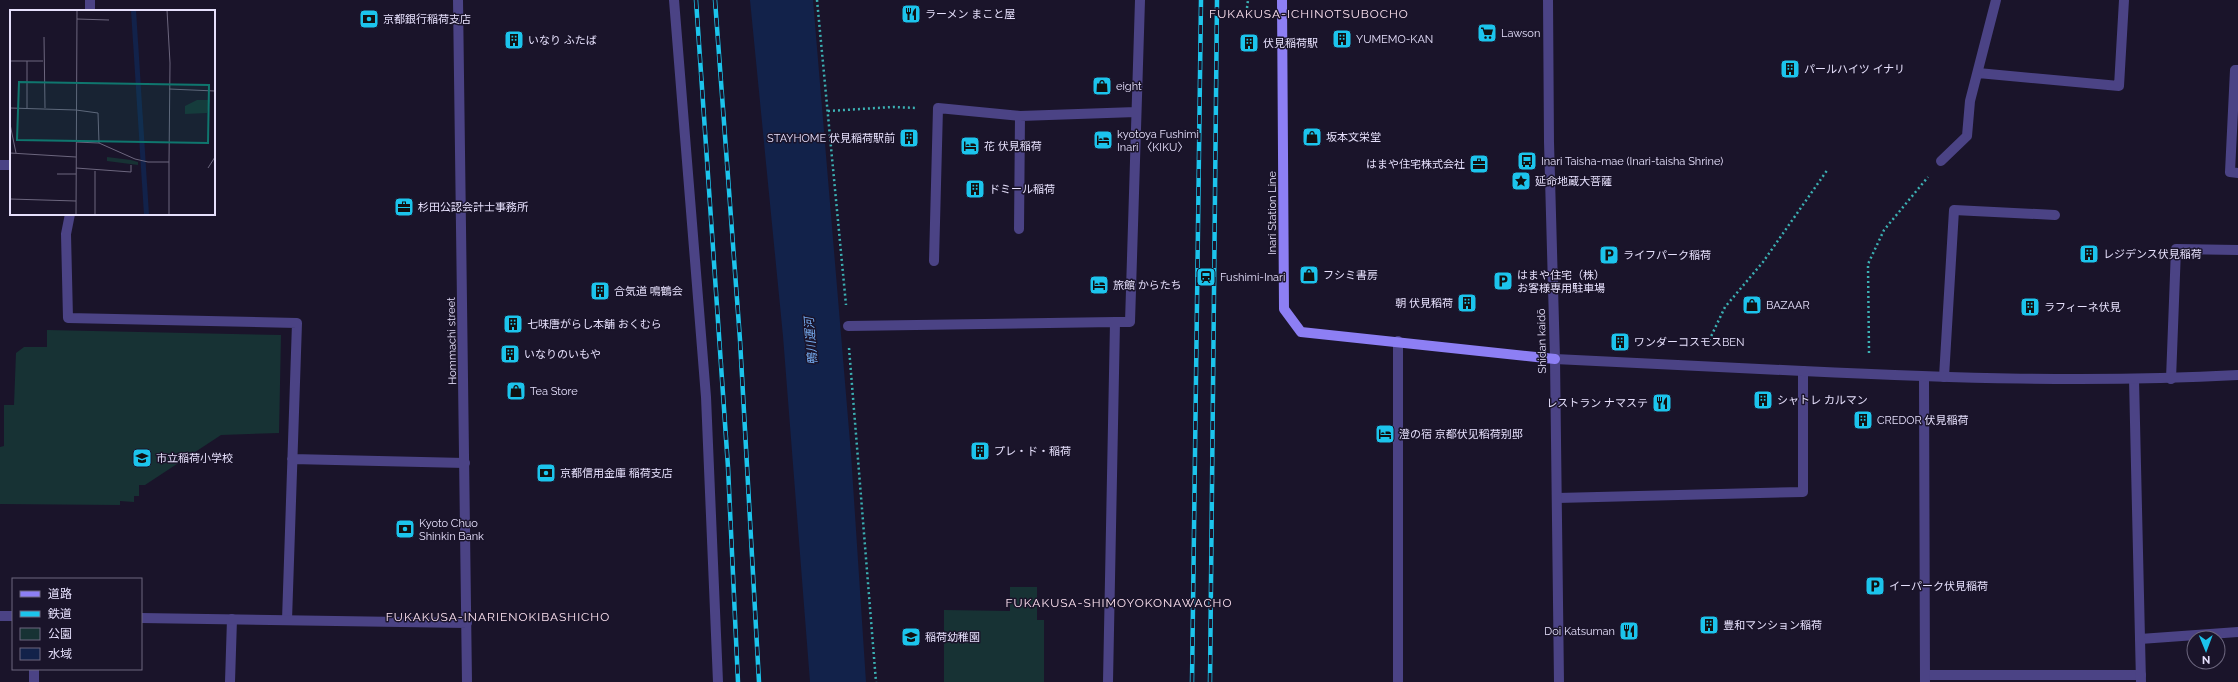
<svg xmlns="http://www.w3.org/2000/svg" width="2238" height="682" font-family="Raleway,'Noto Sans JP',sans-serif">
  <style>
    .green { fill: #173234 }
    .water { fill: #12224a }
    .lines { fill: none; stroke-linecap: round; stroke-linejoin: round }
    .path { stroke: #3cb1b4; stroke-width: 2.5; stroke-dasharray: 2 3; stroke-linecap: butt }
    .service { stroke: #4b4385; stroke-width: 10 }
    .minor { stroke: #4b4385; stroke-width: 10 }
    .tertiary { stroke: #4b4385; stroke-width: 10 }
    .secondary { stroke: #8d7ff4; stroke-width: 10 }
    .rail-casing { stroke: #1cc4ec; stroke-width: 4.5 }
    .rail { stroke: #1a142a; stroke-width: 3; stroke-dasharray: 9; stroke-linecap: butt }
    .labels { text-anchor: middle; dominant-baseline: central; stroke-width: 3; stroke-linejoin: round; paint-order: stroke }
    .poi-label { font-size: 11px; fill: #e6e0fc; stroke: #1a142a; text-anchor: start }
    .street-label { font-size: 11px; fill: #e6e0fc; stroke: #1a142a }
    .neighbourhood-label { font-size: 12px; letter-spacing: 1px; fill: #fde2f0; stroke: #1a142a }
    .water-label { font-size: 12px; font-style: italic; fill: #77aef3; stroke: #1a142a }
    .inset-road { fill: none; stroke: #6c667e; stroke-width: 1 }
    .view { fill: #0f766e; fill-opacity: 0.15; stroke: #0f766e; stroke-width: 2 }
    .inset-edge { fill: none; stroke: #e6e0fc; stroke-width: 2 }
  </style>
  <rect width="100%" height="100%" fill="#1a142a"/>
  <path class="green" d="M47,330L281,335L279,433L221,435L145,485H139V496H134V502L120,501V505L0,504V447L4,446V405H14L16,353L24,347H47Z
    M1010,587H1037V620H1044V682H944V610L1010,611Z"/>
  <path class="water" d="M750,0H813L851,454L866,682H810L783,336Z"/>
  <g class="lines">
    <path class="path" d="M817,0L846,305
      M1247,8L1248,0
      M828,111L893,107L917,108
      M1707,345L1725,307L1763,262L1828,169
      M849,348L876,682
      M1869,353L1868,264L1884,230L1928,177"/>
    <path class="service" d="M674,0L706,397L718,682
      M90,11V0
      M2238,70H2235L2230,172L2238,173
      M1978,73L2119,86L2124,0
      M1941,161L1967,136L1970,101L1996,0
      M0,165H11
      M70,214L66,234L68,318L297,323L287,620
      M1019,229L1020,116
      M934,261L938,108L1020,116L1136,112
      M848,326L1115,322
      M1944,377L1954,210L2055,215
      M2171,379L2176,249L2238,250
      M292,459L465,463
      M1557,498L1803,492V371
      M2140,639L2238,632
      M1925,675H2141
      M34,682V669
      M230,682L232,619
      M1108,682L1115,322H1130L1140,0
      M1398,682V341"/>
    <path class="minor" d="M458,0L467,682
      M1555,359L1803,371
      M1924,377L1925,682
      M2134,379L2141,682
      M0,616H13
      M141,618L467,623"/>
    <path class="tertiary" d="M1548,0L1549,142L1555,359L1559,682
      M1803,371C1948,378 2093,383 2238,375"/>
    <path class="secondary" d="M1282,0L1284,309L1301,332L1555,359"/>
    <g class="rail-casing">
      <path id="rail" d="M696,0L728,467L738,682
        M715,0L740,340L759,682
        M1192,682L1201,0
        M1210,682L1217,0"/>
    </g>
    <use href="#rail" class="rail"/>
  </g>
  <defs>
    <g id="restaurant-square" transform="scale(1)"><rect x="-9" y="-9" width="18" height="18" rx="4" fill="#1cc4ec" stroke="#1a142a"/><path d="M-5-6h1v4h1v-4h1v4h1v-4h1v5L-1.5 .5V6h-2V.5L-5-1ZM5-6V6H3V1.5H1.5Q1.5-4 5-6Z" fill="#111"/></g>
    <g id="bank-square" transform="scale(1)"><rect x="-9" y="-9" width="18" height="18" rx="4" fill="#1cc4ec" stroke="#1a142a"/><path d="M-6-4H6V4H-6ZM0-2.3a2.3 2.3 0 1 0 0 4.6a2.3 2.3 0 1 0 0-4.6Z" fill="#111"/></g>
    <g id="supermarket-square" transform="scale(1)"><rect x="-9" y="-9" width="18" height="18" rx="4" fill="#1cc4ec" stroke="#1a142a"/><path d="M-6-5.5h2.5l.6 2H6L4.5 2H-2.5L-4.4-4H-6ZM-1.5 3.2a1.3 1.3 0 1 0 .1 0ZM3 3.2a1.3 1.3 0 1 0 .1 0Z" fill="#111"/></g>
    <g id="building-square" transform="scale(1)"><rect x="-9" y="-9" width="18" height="18" rx="4" fill="#1cc4ec" stroke="#1a142a"/><path d="M-4-6H4V6H1V3H-1V6H-4ZM-2.5-4.3h1.7v1.8h-1.7ZM.8-4.3h1.7v1.8H.8ZM-2.5-1h1.7V.8h-1.7ZM.8-1h1.7V.8H.8Z" fill="#111"/></g>
    <g id="shop-square" transform="scale(1)"><rect x="-9" y="-9" width="18" height="18" rx="4" fill="#1cc4ec" stroke="#1a142a"/><path d="M-5-2.5h2.3a2.7 3.5 0 0 1 5.4 0H5L5.5 6h-11ZM-1.5-2.5h3a1.5 2.3 0 0 0-3 0Z" fill="#111"/></g>
    <g id="hotel-square" transform="scale(1)"><rect x="-9" y="-9" width="18" height="18" rx="4" fill="#1cc4ec" stroke="#1a142a"/><path d="M-6-4.5h1.5V1H6V5H4.5V3h-9V5H-6ZM-4 0a1.8 1.8 0 1 1 3.6 0ZM.5 0V-2.5h3Q6-2.5 6 0Z" fill="#111"/></g>
    <g id="bus-square" transform="scale(1)"><rect x="-9" y="-9" width="18" height="18" rx="4" fill="#1cc4ec" stroke="#1a142a"/><path d="M-5-6H5V4H4V6H2V4H-2V6H-4V4H-5ZM-3.5-4V0h7V-4ZM-3.5 1.2v1.5H-2V1.2ZM2 1.2v1.5H3.5V1.2Z" fill="#111"/></g>
    <g id="office-square" transform="scale(1)"><rect x="-9" y="-9" width="18" height="18" rx="4" fill="#1cc4ec" stroke="#1a142a"/><path d="M-6-3h4V-5.5h4V-3h4V5H-6ZM-1-4.5V-3h2v-1.5ZM-6 0V1H6V0Z" fill="#111"/></g>
    <g id="sight-square" transform="scale(1)"><rect x="-9" y="-9" width="18" height="18" rx="4" fill="#1cc4ec" stroke="#1a142a"/><path d="M0-6L1.8-2.2L6-1.7L2.9 1.2L3.7 5.4L0 3.3L-3.7 5.4L-2.9 1.2L-6-1.7L-1.8-2.2Z" fill="#111"/></g>
    <g id="parking-square" transform="scale(1)"><rect x="-9" y="-9" width="18" height="18" rx="4" fill="#1cc4ec" stroke="#1a142a"/><path d="M-3.5-5.5H1a3.5 3.5 0 0 1 0 7H-1V5.5H-3.5ZM-1-3.4V-.6H.8a1.4 1.4 0 0 0 0-2.8Z" fill="#111"/></g>
    <g id="station-square" transform="scale(1)"><rect x="-9" y="-9" width="18" height="18" rx="4" fill="#1cc4ec" stroke="#1a142a"/><path d="M-3-6H3Q5-6 5-4V2Q5 4 3 4L4.5 6H3L1.5 4h-3L-3 6H-4.5L-3 4Q-5 4-5 2V-4Q-5-6-3-6ZM-3.5-4v3h7v-3ZM-3.5 1v1.5H-2V1ZM2 1v1.5H3.5V1Z" fill="#111"/></g>
    <g id="school-square" transform="scale(1)"><rect x="-9" y="-9" width="18" height="18" rx="4" fill="#1cc4ec" stroke="#1a142a"/><path d="M0-5L7-2L0 1L-7-2ZM-4 1L0 2.5L4 1V4Q0 6-4 4Z" fill="#111"/></g>
  </defs>
  <g fill-rule="evenodd">
    <use href="#restaurant-square" x="911" y="14"/>
    <use href="#bank-square" x="369" y="19"/>
    <use href="#supermarket-square" x="1487" y="33"/>
    <use href="#building-square" x="1342" y="39"/>
    <use href="#building-square" x="514" y="40"/>
    <use href="#building-square" x="1249" y="43"/>
    <use href="#building-square" x="1790" y="69"/>
    <use href="#shop-square" x="1102" y="86"/>
    <use href="#shop-square" x="1312" y="137"/>
    <use href="#building-square" x="909" y="138"/>
    <use href="#hotel-square" x="1103" y="140"/>
    <use href="#hotel-square" x="970" y="146"/>
    <use href="#bus-square" x="1527" y="161"/>
    <use href="#office-square" x="1479" y="164"/>
    <use href="#sight-square" x="1521" y="181"/>
    <use href="#building-square" x="975" y="189"/>
    <use href="#office-square" x="404" y="207"/>
    <use href="#building-square" x="2089" y="254"/>
    <use href="#parking-square" x="1609" y="255"/>
    <use href="#shop-square" x="1309" y="275"/>
    <use href="#station-square" x="1206" y="277"/>
    <use href="#parking-square" x="1503" y="281"/>
    <use href="#hotel-square" x="1099" y="285"/>
    <use href="#building-square" x="600" y="291"/>
    <use href="#building-square" x="1467" y="303"/>
    <use href="#shop-square" x="1752" y="305"/>
    <use href="#building-square" x="2030" y="307"/>
    <use href="#building-square" x="513" y="324"/>
    <use href="#building-square" x="1620" y="342"/>
    <use href="#building-square" x="510" y="354"/>
    <use href="#shop-square" x="516" y="391"/>
    <use href="#building-square" x="1763" y="400"/>
    <use href="#restaurant-square" x="1662" y="403"/>
    <use href="#building-square" x="1863" y="420"/>
    <use href="#hotel-square" x="1385" y="434"/>
    <use href="#building-square" x="980" y="451"/>
    <use href="#school-square" x="142" y="458"/>
    <use href="#bank-square" x="546" y="473"/>
    <use href="#bank-square" x="405" y="529"/>
    <use href="#parking-square" x="1875" y="586"/>
    <use href="#building-square" x="1709" y="625"/>
    <use href="#restaurant-square" x="1629" y="631"/>
    <use href="#school-square" x="911" y="637"/>
  </g>
  <g class="labels">
    <g class="poi-label">
      <text x="925" y="14">ラーメン まこと屋</text>
      <text x="383" y="19">京都銀行稲荷支店</text>
      <text x="1501" y="33">Lawson</text>
      <text x="1356" y="39">YUMEMO-KAN</text>
      <text x="528" y="40">いなり ふたば</text>
      <text x="1263" y="43">伏見稲荷駅</text>
      <text x="1804" y="69">パールハイツ イナリ</text>
      <text x="1116" y="86">eight</text>
      <text x="1117" y="134">kyotoya Fushimi<tspan x="1117" dy="13">Inari 〈KIKU〉</tspan></text>
      <text x="1326" y="137">坂本文栄堂</text>
      <text x="895" y="138" text-anchor="end">STAYHOME 伏見稲荷駅前</text>
      <text x="984" y="146">花 伏見稲荷</text>
      <text x="1541" y="161">Inari Taisha-mae (Inari-taisha Shrine)</text>
      <text x="1465" y="164" text-anchor="end">はまや住宅株式会社</text>
      <text x="1535" y="181">延命地蔵大菩薩</text>
      <text x="989" y="189">ドミール稲荷</text>
      <text x="418" y="207">杉田公認会計士事務所</text>
      <text x="2103" y="254">レジデンス伏見稲荷</text>
      <text x="1623" y="255">ライフパーク稲荷</text>
      <text x="1323" y="275">フシミ書房</text>
      <text x="1517" y="275">はまや住宅（株）<tspan x="1517" dy="13">お客様専用駐車場</tspan></text>
      <text x="1220" y="277">Fushimi-Inari</text>
      <text x="1113" y="285">旅館 からたち</text>
      <text x="614" y="291">合気道 鳴鶴会</text>
      <text x="1453" y="303" text-anchor="end">朝 伏見稻荷</text>
      <text x="1766" y="305">BAZAAR</text>
      <text x="2044" y="307">ラフィーネ伏見</text>
      <text x="527" y="324">七味唐がらし本舗 おくむら</text>
      <text x="1634" y="342">ワンダーコスモスBEN</text>
      <text x="524" y="354">いなりのいもや</text>
      <text x="530" y="391">Tea Store</text>
      <text x="1777" y="400">シャトレ カルマン</text>
      <text x="1648" y="403" text-anchor="end">レストラン ナマステ</text>
      <text x="1877" y="420">CREDOR 伏見稲荷</text>
      <text x="1399" y="434">澄の宿 京都伏见稻荷别邸</text>
      <text x="994" y="451">プレ・ド・稲荷</text>
      <text x="156" y="458">市立稲荷小学校</text>
      <text x="560" y="473">京都信用金庫 稲荷支店</text>
      <text x="419" y="523">Kyoto Chuo<tspan x="419" dy="13">Shinkin Bank</tspan></text>
      <text x="1889" y="586">イーパーク伏見稲荷</text>
      <text x="1723" y="625">豊和マンション稲荷</text>
      <text x="1615" y="631" text-anchor="end">Doi Katsuman</text>
      <text x="925" y="637">稲荷幼稚園</text>
    </g>
    <g class="street-label">
      <text transform="translate(1272 213) rotate(-90)">Inari Station Line</text>
      <text transform="translate(452 341) rotate(-91)">Hommachi street</text>
      <text transform="translate(1542 341) rotate(-91)">Shidan kaidō</text>
    </g>
    <g class="neighbourhood-label">
      <text x="1309" y="14">FUKAKUSA-ICHINOTSUBOCHO</text>
      <text x="1119" y="603">FUKAKUSA-SHIMOYOKONAWACHO</text>
      <text x="498" y="617">FUKAKUSA-INARIENOKIBASHICHO</text>
    </g>
    <g class="water-label">
      <text transform="translate(811 341) rotate(-95)">鴨川運河</text>
    </g>
  </g>
  <g transform="translate(10 10)">
    <rect width="205" height="205" fill="#1a142a"/>
    <path d="M187,90H200L197,103L175,104V96ZM97,147L121,150L128,152V155L97,151Z" fill="#173234"/>
    <path d="M121,0H126L139,205H134Z" fill="#12224a"/>
    <path class="inset-road" d="M157,0L160,53L159,152M67,9L99,10M34,27L35,98M0,51H33M17,51V98M159,79L205,81M0,98L66,100M66,100L88,103L89,133L125,149L138,152H159V205M0,114L6,143M66,132L89,133M0,143L66,147M66,158L121,162V155M198,158L205,147M47,164H66M0,189L66,191M66,205L67,0M85,205V161"/>
    <path class="view" d="M9,72L199,75L198,133L7,130Z"/>
    <rect width="205" height="205" class="inset-edge"/>
  </g>
  <rect x="12" y="578" width="130" height="92" fill="#1a142a" stroke="#6c667e"/>
  <rect x="20" y="591" width="20" height="6" fill="#8d7ff4" stroke="#6c667e"/>
  <text x="48" y="598" font-size="12" fill="#e6e0fc">道路</text>
  <rect x="20" y="611" width="20" height="6" fill="#1cc4ec" stroke="#6c667e"/>
  <text x="48" y="618" font-size="12" fill="#e6e0fc">鉄道</text>
  <rect x="20" y="628" width="20" height="12" fill="#173234" stroke="#6c667e"/>
  <text x="48" y="638" font-size="12" fill="#e6e0fc">公園</text>
  <rect x="20" y="648" width="20" height="12" fill="#12224a" stroke="#6c667e"/>
  <text x="48" y="658" font-size="12" fill="#e6e0fc">水域</text>
  <g transform="translate(2206 650) rotate(179)"><circle r="19" fill="#1a142a" stroke="#6c667e"/>
  <path d="M0-3L7 15L0 10L-7 15Z" fill="#1cc4ec"/>
  <text y="-6" font-size="11" font-weight="bold" text-anchor="middle" fill="#e6e0fc">N</text>
  </g>
</svg>
